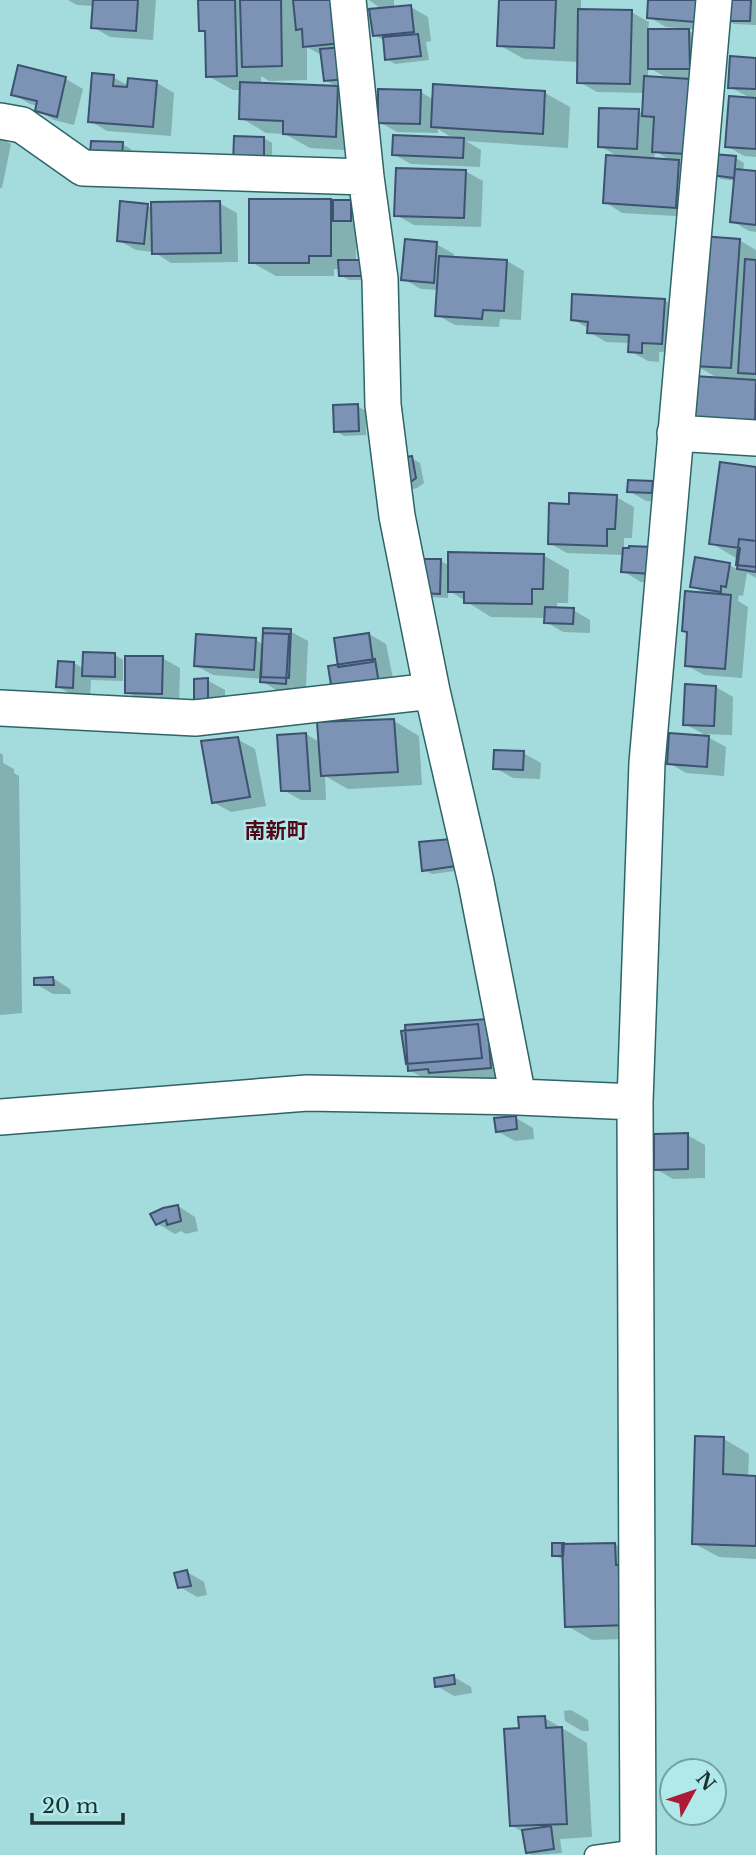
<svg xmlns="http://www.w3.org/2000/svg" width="756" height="1855" font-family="'Libre Baskerville','Noto Sans JP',serif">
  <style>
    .shadow { fill: #0003; fill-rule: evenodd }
    .building { fill: #7c93b5; stroke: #3d5270; stroke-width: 2 }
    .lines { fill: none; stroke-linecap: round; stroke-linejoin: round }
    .lane-casing { stroke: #2e6466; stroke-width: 21 }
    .street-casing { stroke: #2e6466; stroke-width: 38 }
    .lane { stroke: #fff; stroke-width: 18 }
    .street { stroke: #fff; stroke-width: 35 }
    .labels { text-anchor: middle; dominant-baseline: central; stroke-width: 5; stroke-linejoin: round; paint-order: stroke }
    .neighbourhood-label { font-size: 21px; font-weight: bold; fill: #500a17; stroke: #b1e9ea }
  </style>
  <rect width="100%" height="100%" fill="#a4dcdd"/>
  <path class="shadow" d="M68,0H156L153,40L110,37L93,27L94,6L77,5Z
    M200,0H354L355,83L334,85L325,80L323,56L307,47V80L269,81L261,76V84L338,88L363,103L361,151L310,148L285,134L266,133L241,118L242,90H233L208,76L207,34L200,30Z
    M369,0H394V9L411,7L428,17L431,41L426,42L429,60L395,64L387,59L385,41L374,35L383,10Z
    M501,0H581V11L631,12L649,22L648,31H684V28L706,41L707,78H685L707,91L702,163L679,161L696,171L693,217L622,213L605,202L619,157L600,146L638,111L644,114L645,93L597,92L579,82V62L524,59L499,45ZM648,67L669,79L648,78ZM655,151L671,161L654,160Z
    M650,0L712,31L666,27L649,17Z
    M726,0H756V25L734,24L726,20Z
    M756,59V157L744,156L727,146L752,99L730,87Z
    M113,77L129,86L130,80L157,83L174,93L171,136L107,131L90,121Z
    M66,79L83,89L74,125L54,120L37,110L38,106L30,104L13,94Z
    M421,92L434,100L545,93L570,107L568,148L466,141L481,150L480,167L411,164L393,154L456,140L438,129V133L397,132L379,122Z
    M0,138L11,144L2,188H0Z
    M264,138L272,143V168H244Z
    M122,144L131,149L130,160L100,158Z
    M736,158L744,163L743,172L756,173V232L749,231L732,221L736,181L721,179L712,174Z
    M465,171L483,181L481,227L414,225L396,215Z
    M331,201L335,203L350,202L359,207L356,225V262L374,280H349L340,275V269H334V276H276L251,262Z
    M219,203L237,213L238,262L171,263L154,252L136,250L118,240L148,206L153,209Z
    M739,240L756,250V431L721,380L695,365Z
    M436,244L454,254L453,258L507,261L524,271L521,320L500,319L499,327L455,325L437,315L439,290L421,289L403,279Z
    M664,300L682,311L679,353L659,352V362L648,361L630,351V343L606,342L589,332V329L573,319Z
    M357,406L366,411V435L344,436L336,431Z
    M411,458L420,463L424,483L417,488L408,490Z
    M756,468V578L747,573L743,596L739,595L738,601L748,607L742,678L704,675L686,665L707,595L692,586L729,565L739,570L741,558H736L711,543Z
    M652,483L670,493L669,502L646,501L629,491Z
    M616,497L634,507L632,538H624V550L668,583L641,582L623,571L624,555L567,553L549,543L570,506Z
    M543,555L569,570L568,603H557V609L573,610L590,620V633L563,632L546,622V618L491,617L448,590V598L430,597L422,592L441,561L450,566Z
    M290,631L308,641L306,687H303V693L279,692L262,681V679L213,675L195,665L256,640L264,645Z
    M369,634L386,644L396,693L340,666Z
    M115,655L123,660V681L91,680L90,697L75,696L57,686L74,663L84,669Z
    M162,658L180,668L179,703L144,702L127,692Z
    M207,680L225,690V714L196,704Z
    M716,687L733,697L732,735L702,734L726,747L724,776L686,773L669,763L709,737L685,724Z
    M394,721L419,736L422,785L348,789L325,776L326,800H301L283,790L306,734L321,743Z
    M237,739L255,749L266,806L231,812L213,802Z
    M0,753L3,755V763L14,769V773L19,776L22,1013L0,1015Z
    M523,753L541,763L540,779L513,778L495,768Z
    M421,843L463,870L432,874L424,870Z
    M53,978L70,989L71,994H53L36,984Z
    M504,1030L507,1078L448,1082L427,1080L409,1070Z
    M516,1118L533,1128L534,1139L515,1141L497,1131Z
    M687,1135L705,1145V1178L673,1179L656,1169Z
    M178,1206L195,1217L198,1231L186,1234L181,1231L175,1234L158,1224Z
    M724,1439L749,1454L748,1477L756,1478V1559L719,1557L693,1543Z
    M615,1544L640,1559L653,1581L655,1638L592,1640L567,1626L565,1561L554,1555Z
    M187,1572L204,1582L207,1595L197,1597L180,1587Z
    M454,1677L471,1687L472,1693L454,1696L437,1686Z
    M571,1710L588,1720L589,1731H582L565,1721L564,1711Z
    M545,1718L587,1743L592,1837L560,1839L562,1853L532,1855L527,1852L524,1833L511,1825L521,1730Z"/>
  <path class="building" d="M93,0H138L136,31L91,28Z
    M198,0H235L237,76L206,77L205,31H199Z
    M240,0H281L282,66L242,67Z
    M293,0H338L342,43L303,47L302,29L296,30Z
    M499,0H556L554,48L497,46Z
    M648,0H697L695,22L647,18Z
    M724,0H751L750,21H724Z
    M411,5L414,32L373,36L369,9Z
    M578,9L632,10L630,84L577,83Z
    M648,29H689L690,69H648Z
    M418,34L421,56L385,60L383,37Z
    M344,47L347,79L324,81L320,49Z
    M730,56L756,58V89L728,88Z
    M18,65L66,77L57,117L35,111L37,101L11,95Z
    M92,73L114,75L113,86L127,87L128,78L157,81L153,127L88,122Z
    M644,76L690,79L685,154L652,152L654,117L642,116Z
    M240,82L338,86L336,137L283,134V121L239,119Z
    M433,84L545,91L543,134L431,127Z
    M378,89L421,90L420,124L378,123Z
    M729,96L756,98V149L725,147Z
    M599,108L639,109L637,149L598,147Z
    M393,135L464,138L463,158L392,155Z
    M234,136L264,137V165L233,164Z
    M91,141L123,142L122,157L90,154Z
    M713,154L736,156L734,178L711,175Z
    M606,155L679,160L676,208L603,203Z
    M396,168L466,170L464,218L394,216Z
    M735,169L756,171V225L730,222Z
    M249,199H331V256H309V263H249Z
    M333,200H351V221H333Z
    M120,201L148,204L144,244L117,241Z
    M220,201L221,253L152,254L151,202Z
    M701,236L740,239L731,368L693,366Z
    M405,239L437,242L434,283L401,280Z
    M439,256L507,260L504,311L483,310L482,319L435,316Z
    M745,259L756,260V374L738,373Z
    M338,260H365L366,276H339Z
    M572,294L665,299L662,344L642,343V353L628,352L629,335L587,333L588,322L571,320Z
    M694,376L756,380L755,423L691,419Z
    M358,404L359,431L334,432L333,405Z
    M412,456L416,478L408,484L392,460Z
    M720,462L756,467V572L737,569L740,548L709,544Z
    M628,480L653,481L652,493L627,492Z
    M569,493L617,495L615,529H607V546L548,544L549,503L569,504Z
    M739,539L756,541V567L736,565Z
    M629,546L653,547L651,574L621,572L623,548H629Z
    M448,552L544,554L543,589H532V604L464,603V592H448Z
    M695,557L730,563L726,587L721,586V592L690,587Z
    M421,559H441L440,594L420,593Z
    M685,591L731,595L725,669L685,666L687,632L682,631Z
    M545,607L574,608L573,624L544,623Z
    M263,628L291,629L289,678L261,677Z
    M263,633L289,634L286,684L260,682Z
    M369,633L373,662L338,667L334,638Z
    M196,634L256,638L254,670L194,666Z
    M83,652L115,653V677L82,676Z
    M125,656H163L162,694L125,693Z
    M375,659L379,684L332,691L328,666Z
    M58,661L74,662L73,688L56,687Z
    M208,678V705H194V679Z
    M685,684L716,686L714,726L683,725Z
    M394,719L398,772L321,776L317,722Z
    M306,733L310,791H281L277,735Z
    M669,733L709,736L707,767L667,764Z
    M238,737L250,797L212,803L201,741Z
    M494,750L524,751L523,770L493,769Z
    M451,839L456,866L422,871L419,842Z
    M53,977L54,985H34V978Z
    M487,1019L491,1068L429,1073L428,1069L408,1071L405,1025Z
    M478,1024L482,1058L406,1064L401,1031Z
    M516,1116L517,1129L496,1132L494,1118Z
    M688,1133V1169L654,1170V1134Z
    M178,1205L181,1221L167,1225L166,1220L156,1225L150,1214L163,1208Z
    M695,1436L724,1437L723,1474L756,1476V1546L692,1544Z
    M552,1543H564L563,1556H552Z
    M615,1543L616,1565H628L630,1625L565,1627L562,1544Z
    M187,1570L191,1586L178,1588L174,1573Z
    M454,1675L455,1684L435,1687L434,1678Z
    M545,1716L546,1728L562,1727L567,1824L510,1826L504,1729L519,1728L518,1717Z
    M551,1826L554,1849L526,1853L522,1830Z"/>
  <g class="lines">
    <g class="lane-casing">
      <path id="lane" d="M594,1855L638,1849"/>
    </g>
    <g class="street-casing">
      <path id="street" d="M348,0L366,177L380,279L383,405L397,516L432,691L476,882L518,1097
        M0,121L22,125L83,168L366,177
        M675,433L756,438
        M0,708L195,718L432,691
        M0,1117L307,1093L518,1097L635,1102
        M638,1855L635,1102L647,763L714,0"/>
    </g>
    <use href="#lane" class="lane"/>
    <use href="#street" class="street"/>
  </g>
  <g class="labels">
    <g class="neighbourhood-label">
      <text x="276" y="831">南新町</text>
    </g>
  </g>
  <g transform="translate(693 1792) rotate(50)"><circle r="33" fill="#b1e9ea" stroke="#75a0a0" stroke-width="2"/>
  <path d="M0-5L12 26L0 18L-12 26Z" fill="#ae1937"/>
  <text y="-10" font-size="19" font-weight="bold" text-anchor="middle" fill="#1b3232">N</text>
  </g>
  <path d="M32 1813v10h91v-10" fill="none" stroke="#1b3232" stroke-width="3.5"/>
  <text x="42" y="1813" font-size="21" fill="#1b3232" stroke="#b1e9ea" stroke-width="5" paint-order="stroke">20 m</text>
</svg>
